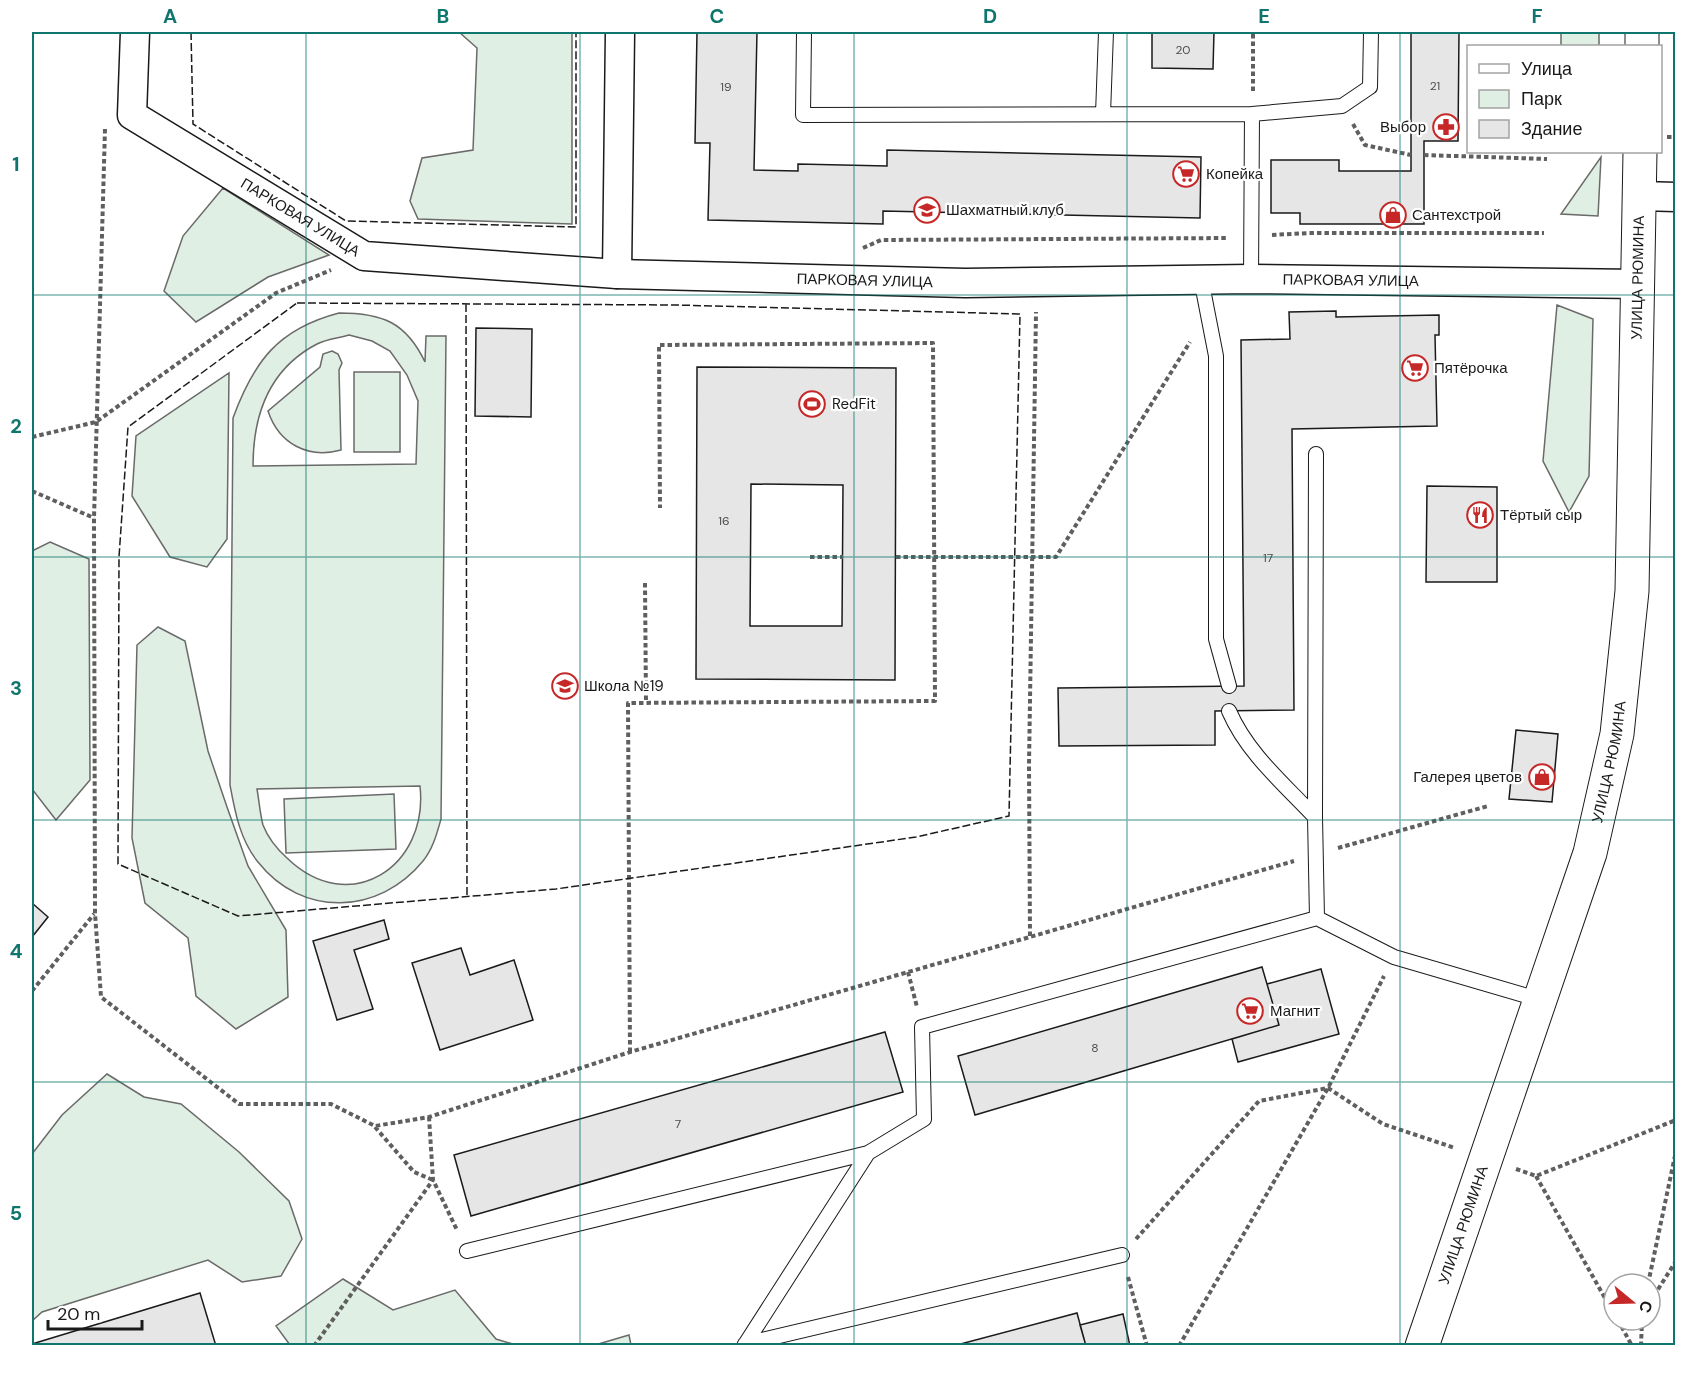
<svg xmlns="http://www.w3.org/2000/svg" width="1707" height="1377" font-family="'DM Sans',sans-serif">
  <style>
    .green { fill: #e0efe3; stroke: #6a6a6a; stroke-width: 1.5; fill-rule: evenodd }
    .building { fill: #e6e6e6; stroke: #1a1a1a; stroke-width: 1.5; fill-rule: evenodd }
    .lines { fill: none; stroke-linecap: round; stroke-linejoin: round }
    .service-casing { stroke: #1a1a1a; stroke-width: 16 }
    .minor-casing { stroke: #1a1a1a; stroke-width: 31 }
    .secondary-casing { stroke: #1a1a1a; stroke-width: 35 }
    .path { stroke: #5f5f5f; stroke-width: 4; stroke-dasharray: 4.5 3; stroke-linecap: butt }
    .service { stroke: #fff; stroke-width: 14 }
    .minor { stroke: #fff; stroke-width: 28 }
    .secondary { stroke: #fff; stroke-width: 33 }
    .fence { stroke: #1a1a1a; stroke-width: 1.5; stroke-dasharray: 8 3; stroke-linecap: butt }
    .grid { fill: none; stroke: #0f766e; stroke-width: 1.5; stroke-opacity: 0.55 }
    .labels { text-anchor: middle; dominant-baseline: central; stroke-width: 4.5; stroke-linejoin: round; paint-order: stroke }
    .number-label { font-size: 12px; fill: #4d4d4d }
    .poi-label { font-size: 15px; fill: #1a1a1a; stroke: #fff; text-anchor: start }
    .street-label { font-size: 15px; fill: #1a1a1a; stroke: #fff }
    .neatline { fill: none; stroke: #0f766e; stroke-width: 2 }
    .grid-label { font-size: 20px; text-anchor: middle; font-weight: bold; fill: #0f766e }
  </style>
  <rect width="100%" height="100%" fill="#fff"/>
  <path class="green" d="M459,32H572V224L418,219L410,201L422,158L473,150L477,48Z
    M1561,32H1599V46H1561Z
    M1601,157L1598,216L1561,214Z
    M223,188L329,255L268,277L196,322L164,291L183,236Z
    M1557,305L1593,319L1589,476L1569,512L1543,461Z
    M339,313C382,313 406,322 425,362L426,336H446L441,819C437,833 433,849 423,861C379,915 302,918 258,862C240,840 235,812 230,785L233,418C254,361 278,329 339,313ZM349,335L372,341L390,351L407,375L418,401L416,464L253,466C253,416 269,369 317,344C326,339 339,338 349,335ZM420,786C429,866 350,919 287,858C277,849 268,838 263,825C260,814 259,800 257,789Z
    M332,351L338,354L342,363L339,370L341,450C308,459 279,444 268,411L320,367L323,354Z
    M354,372H400V452H354Z
    M229,373L227,539L207,567L170,557L132,496L136,436Z
    M50,542L89,559L90,780L56,820L32,789V551Z
    M158,627L185,641L208,751L227,807L248,866L286,930L288,997L236,1029L196,996L188,938L145,903L132,838L137,645Z
    M394,794L396,849L286,853L284,799Z
    M107,1074L144,1097L181,1104L239,1152L289,1201L302,1239L281,1276L242,1282L208,1260L42,1312L32,1321V1154L62,1115Z
    M343,1279L393,1310L455,1290L496,1339L516,1345H290L276,1326Z
    M629,1335L631,1345H595Z"/>
  <path class="building" d="M697,32H757L754,170L798,171V164L887,166V150L1201,157L1200,218L883,211V224L708,220L710,143H695Z
    M1152,32H1214L1213,69L1152,68Z
    M1411,32H1459L1458,141H1424V224H1300V213H1271V160H1339V171H1411Z
    M1336,311V317L1439,315V335H1435L1437,426L1292,429L1294,710L1215,711V745L1059,746L1058,688L1244,686L1241,340L1290,339L1289,312Z
    M476,328L532,329L531,417L475,416Z
    M697,367L896,368L895,680L696,679ZM751,484L843,485L842,626H750Z
    M1427,486L1497,487V582H1426Z
    M1516,730L1558,734L1552,802L1509,799Z
    M32,903L48,917L32,937Z
    M384,920L389,939L354,950L373,1009L337,1020L313,941Z
    M461,948L470,975L514,960L533,1020L440,1050L412,963Z
    M1262,967L1279,1025L975,1115L958,1056Z
    M1321,969L1339,1034L1238,1062L1232,1039L1279,1025L1267,984Z
    M885,1032L903,1092L471,1216L454,1155Z
    M200,1293L216,1346H33L32,1344Z
    M1077,1313L1086,1346H953Z
    M1123,1314L1130,1346H1086L1080,1325Z"/>
  <g class="lines">
    <g class="service-casing">
      <path id="service" d="M804,32L803,115L1252,114
        M1103,114L1106,32
        M1201,279L1216,356V639L1229,686
        M1251,279L1252,114L1342,106L1370,87L1371,32
        M1229,711C1247,753 1284,784 1315,817L1317,918
        M1315,817L1316,454
        M467,1251L868,1153L924,1119L922,1027L1317,918L1394,957L1541,1000
        M745,1344L1122,1255
        M744,1346L868,1153"/>
    </g>
    <g class="minor-casing">
      <g id="minor">
        <path id="s1" d="M135,32L132,115L364,256L617,274L965,283L1251,279L1638,284"/>
        <path d="M1640,196L1676,197"/>
        <path d="M617,274L620,32"/>
      </g>
    </g>
    <g class="secondary-casing">
      <g id="secondary">
        <path d="M1642,46V32"/>
        <path id="s2" d="M1422,1346L1590,853L1617,734L1632,591L1640,152"/>
      </g>
    </g>
    <path class="path" d="M1253,91V32
      M1353,124L1365,145L1411,155
      M105,129L94,518L95,913L101,997L239,1104H331L375,1126L429,1117L630,1052L1294,861
      M1667,137H1676
      M1424,155L1547,159
      M1272,235L1309,233H1544
      M863,248L881,240L1228,238
      M32,437L96,422L276,293L331,270
      M32,491L94,518
      M810,557H843
      M896,557H1056L1190,342
      M645,583L646,703
      M1338,848L1488,806
      M1030,936L1029,765L1036,312
      M908,972L917,1007
      M32,991L94,914
      M630,1052L628,703L935,701L933,343L659,345L660,508
      M429,1117L433,1180L457,1230
      M375,1127L414,1172L433,1180
      M1516,1169L1536,1176L1676,1120
      M1536,1176L1614,1314
      M1136,1239L1259,1101L1328,1088L1383,1124L1455,1148
      M1128,1277L1147,1346
      M1648,1284L1676,1151
      M1650,1302L1676,1261
      M1618,1320L1632,1346
      M314,1346L433,1180
      M1179,1346L1328,1088L1384,976
      M1641,1346L1642,1320"/>
    <use href="#service" class="service"/>
    <use href="#minor" class="minor"/>
    <use href="#secondary" class="secondary"/>
    <path class="fence" d="M191,32L193,124L346,221L576,227V32
      M297,303L677,305L1020,314L1009,816L916,837L556,889L238,916L118,864L119,557L128,427Z
      M466,304L467,896"/>
  </g>
  <path class="grid" d="M306,32V1346M580,32V1346M854,32V1346M1127,32V1346M1400,32V1346M32,295H1676M32,557H1676M32,820H1676M32,1082H1676"/>
  <defs>
    <g id="pharmacy-ring" transform="scale(1.35)"><circle r="9.5" fill="#fff" stroke="#c62828" stroke-width="1.5"/><path d="M-2-6h4v4h4v4h-4v4h-4v-4h-4v-4h4Z" fill="#c62828"/></g>
    <g id="supermarket-ring" transform="scale(1.35)"><circle r="9.5" fill="#fff" stroke="#c62828" stroke-width="1.5"/><path d="M-6-5.5h2.5l.6 2H6L4.5 2H-2.5L-4.4-4H-6ZM-1.5 3.2a1.3 1.3 0 1 0 .1 0ZM3 3.2a1.3 1.3 0 1 0 .1 0Z" fill="#c62828"/></g>
    <g id="school-ring" transform="scale(1.35)"><circle r="9.5" fill="#fff" stroke="#c62828" stroke-width="1.5"/><path d="M0-5L7-2L0 1L-7-2ZM-4 1L0 2.5L4 1V4Q0 6-4 4Z" fill="#c62828"/></g>
    <g id="shop-ring" transform="scale(1.35)"><circle r="9.5" fill="#fff" stroke="#c62828" stroke-width="1.5"/><path d="M-5-2.5h2.3a2.7 3.5 0 0 1 5.4 0H5L5.5 6h-11ZM-1.5-2.5h3a1.5 2.3 0 0 0-3 0Z" fill="#c62828"/></g>
    <g id="stadium-ring" transform="scale(1.35)"><circle r="9.5" fill="#fff" stroke="#c62828" stroke-width="1.5"/><path d="M0-5a6.5 5 0 1 0 0 10a6.5 5 0 1 0 0-10ZM-3.5-1.8h7v3.6h-7Z" fill="#c62828"/></g>
    <g id="restaurant-ring" transform="scale(1.35)"><circle r="9.5" fill="#fff" stroke="#c62828" stroke-width="1.5"/><path d="M-5-6h1v4h1v-4h1v4h1v-4h1v5L-1.5 .5V6h-2V.5L-5-1ZM5-6V6H3V1.5H1.5Q1.5-4 5-6Z" fill="#c62828"/></g>
  </defs>
  <g fill-rule="evenodd">
    <use href="#pharmacy-ring" x="1446" y="127"/>
    <use href="#supermarket-ring" x="1186" y="174"/>
    <use href="#school-ring" x="927" y="210"/>
    <use href="#shop-ring" x="1393" y="215"/>
    <use href="#supermarket-ring" x="1415" y="368"/>
    <use href="#stadium-ring" x="812" y="404"/>
    <use href="#restaurant-ring" x="1480" y="515"/>
    <use href="#school-ring" x="565" y="686"/>
    <use href="#shop-ring" x="1542" y="777"/>
    <use href="#supermarket-ring" x="1250" y="1011"/>
  </g>
  <g class="labels">
    <g class="number-label">
      <text x="1183" y="50">20</text>
      <text x="1435" y="86">21</text>
      <text x="726" y="87">19</text>
      <text x="724" y="521">16</text>
      <text x="1268" y="558">17</text>
      <text x="1095" y="1048">8</text>
      <text x="678" y="1124">7</text>
    </g>
    <g class="poi-label">
      <text x="1426" y="127" text-anchor="end">Выбор</text>
      <text x="1206" y="174">Копейка</text>
      <text x="946" y="210">Шахматный клуб</text>
      <text x="1412" y="215">Сантехстрой</text>
      <text x="1434" y="368">Пятёрочка</text>
      <text x="832" y="404">RedFit</text>
      <text x="1500" y="515">Тёртый сыр</text>
      <text x="584" y="686">Школа №19</text>
      <text x="1522" y="777" text-anchor="end">Галерея цветов</text>
      <text x="1270" y="1011">Магнит</text>
    </g>
    <g class="street-label">
      <text stroke="none"><textPath href="#s1" startOffset="280">ПАРКОВАЯ УЛИЦА</textPath></text>
      <text stroke="none"><textPath href="#s2" startOffset="1100">УЛИЦА РЮМИНА</textPath></text>
      <text stroke="none"><textPath href="#s1" startOffset="856">ПАРКОВАЯ УЛИЦА</textPath></text>
      <text stroke="none"><textPath href="#s1" startOffset="1342">ПАРКОВАЯ УЛИЦА</textPath></text>
      <text stroke="none"><textPath href="#s2" startOffset="614">УЛИЦА РЮМИНА</textPath></text>
      <text stroke="none"><textPath href="#s2" startOffset="128">УЛИЦА РЮМИНА</textPath></text>
    </g>
  </g>
  <rect width="1707" height="1377" fill="none" stroke="#ffffff" stroke-width="66"/>
  <rect x="1467" y="45" width="195" height="108" fill="#ffffff" stroke="#a3a3a3" stroke-width="1.5"/>
  <rect x="1479" y="64" width="30" height="9" fill="#ffffff" stroke="#a3a3a3" stroke-width="1.5"/>
  <text x="1521" y="75" font-size="18" fill="#1a1a1a">Улица</text>
  <rect x="1479" y="90" width="30" height="18" fill="#e0efe3" stroke="#a3a3a3" stroke-width="1.5"/>
  <text x="1521" y="105" font-size="18" fill="#1a1a1a">Парк</text>
  <rect x="1479" y="120" width="30" height="18" fill="#e6e6e6" stroke="#a3a3a3" stroke-width="1.5"/>
  <text x="1521" y="135" font-size="18" fill="#1a1a1a">Здание</text>
  <g transform="translate(1632 1302) rotate(109)"><circle r="28" fill="#ffffff" stroke="#a3a3a3" stroke-width="1.5"/>
  <path d="M0-4.5L10 22L0 15L-10 22Z" fill="#c62828"/>
  <text y="-9" font-size="16" font-weight="bold" text-anchor="middle" fill="#1a1a1a">С</text>
  </g>
  <path d="M48 1320v9h94v-9" fill="none" stroke="#1a1a1a" stroke-width="3"/>
  <text x="57" y="1320" font-size="18" fill="#1a1a1a" stroke="#ffffff" stroke-width="4.5" paint-order="stroke">20 m</text>
  <rect x="33" y="33" width="1641" height="1311" class="neatline"/>
  <g class="grid-label">
    <text x="170" y="23">A</text>
    <text x="443" y="23">B</text>
    <text x="717" y="23">C</text>
    <text x="990" y="23">D</text>
    <text x="1264" y="23">E</text>
    <text x="1537" y="23">F</text>
    <text x="16" y="171">1</text>
    <text x="16" y="433">2</text>
    <text x="16" y="695">3</text>
    <text x="16" y="958">4</text>
    <text x="16" y="1220">5</text>
  </g>
</svg>
